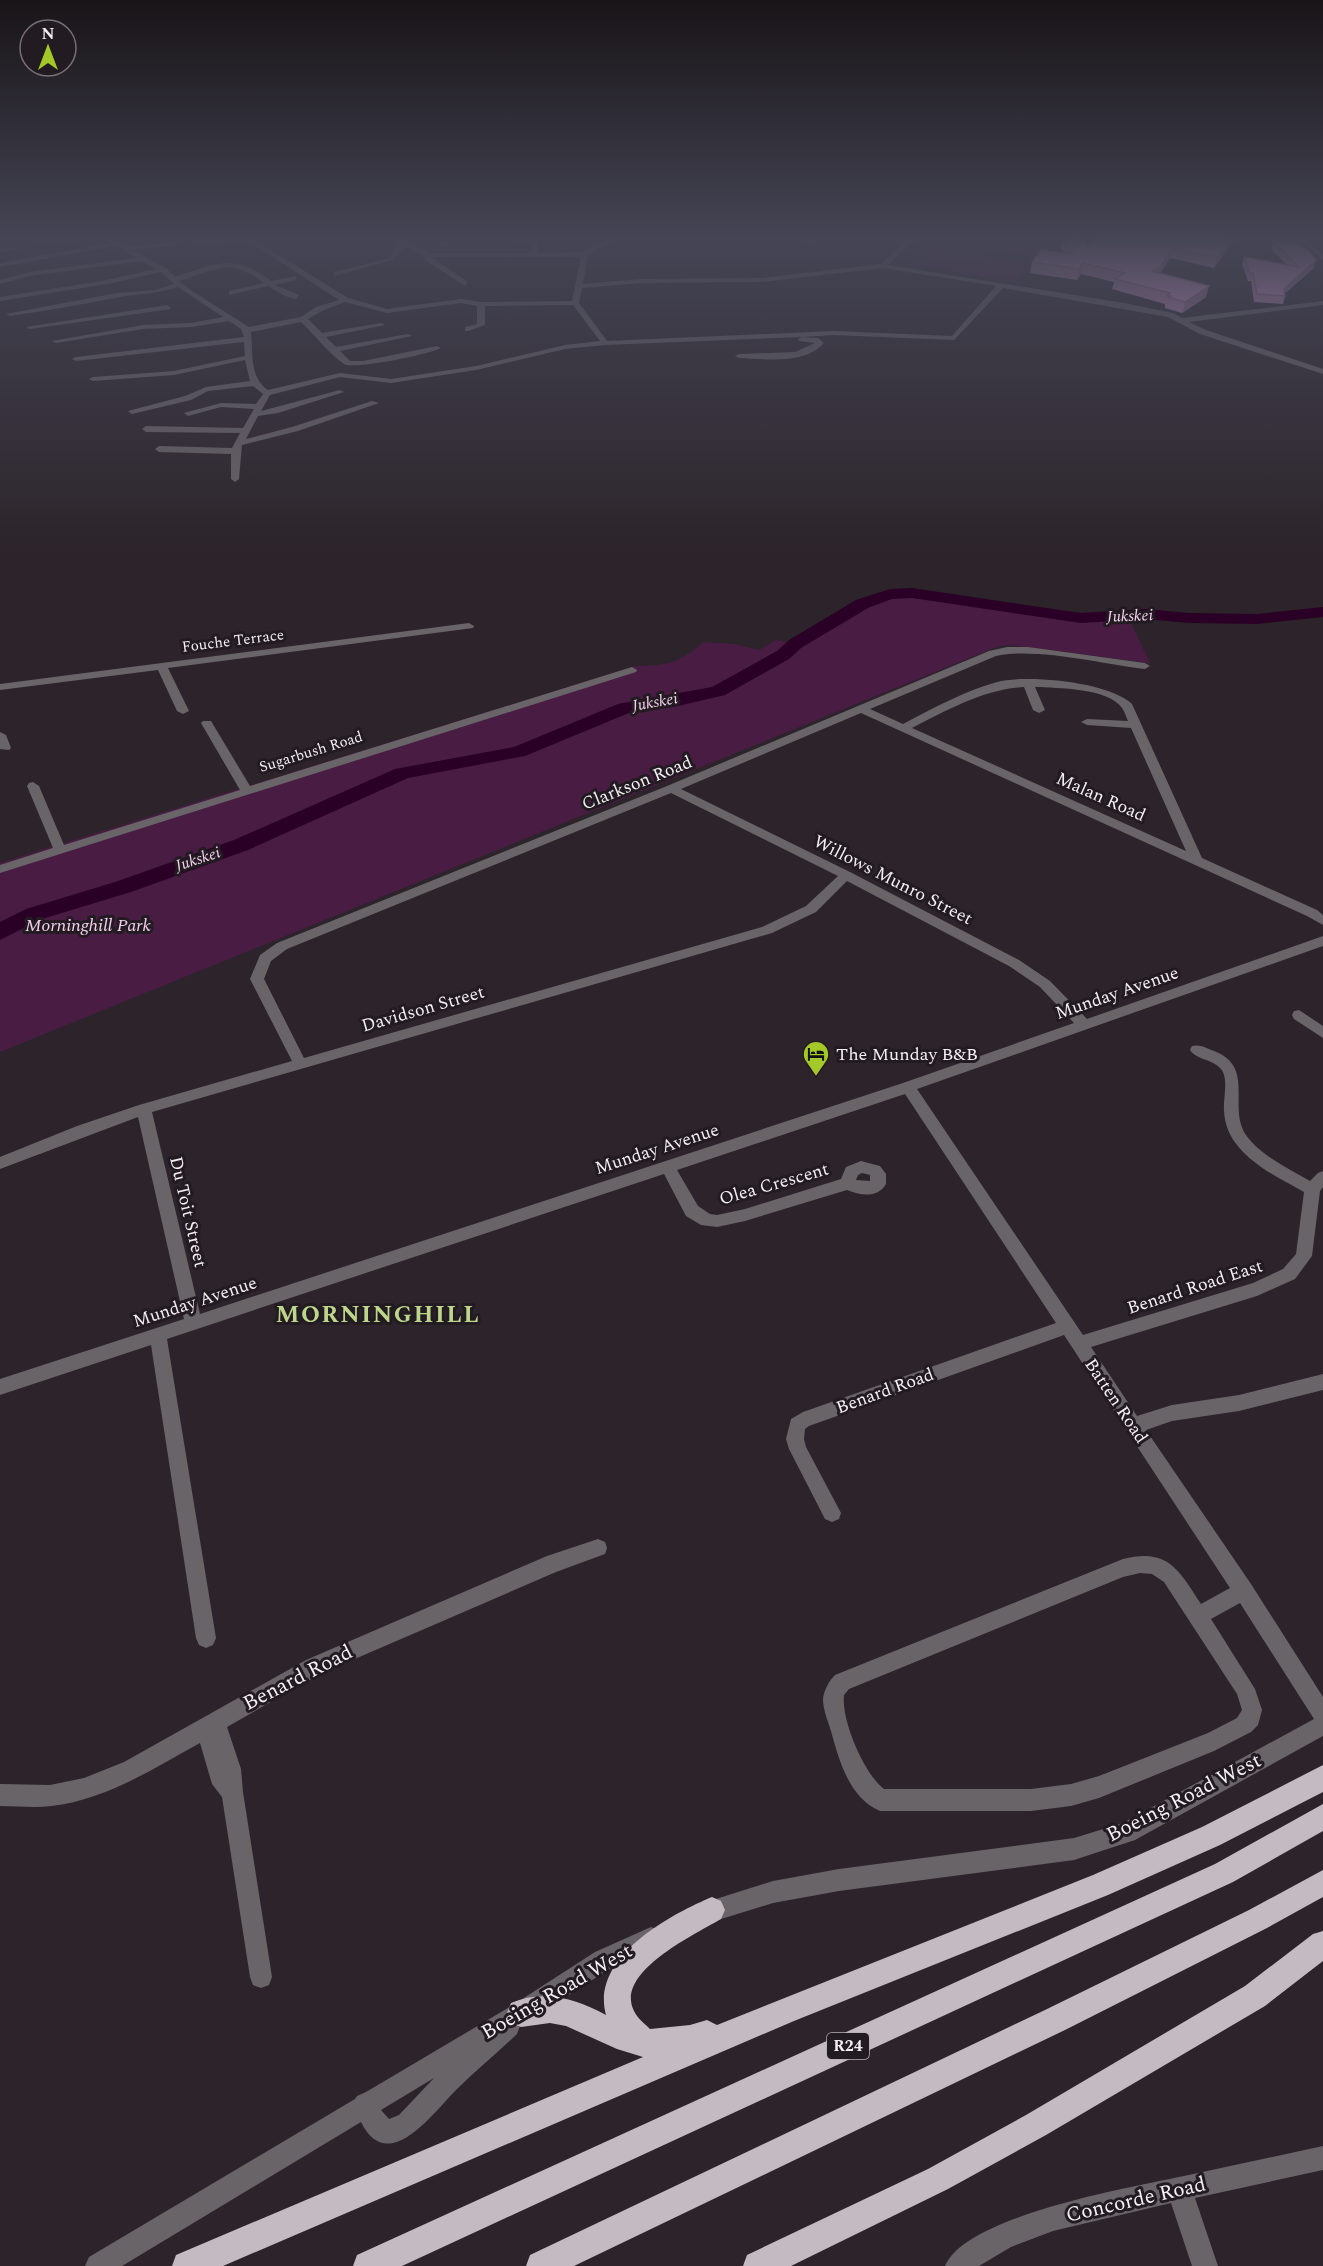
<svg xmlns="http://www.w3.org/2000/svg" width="1323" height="2266" font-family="Spectral,serif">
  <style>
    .green { fill: #491d43 }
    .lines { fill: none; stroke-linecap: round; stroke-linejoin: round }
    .river { fill: #2a0026; fill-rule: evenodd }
    .minor { fill: #696468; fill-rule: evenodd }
    .highway { fill: #c4bac2; fill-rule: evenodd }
    .wall { fill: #d598cb }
    .shaded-wall { fill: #ae7ca5 }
    .building { fill: #f8b1ec; stroke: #ae7ca5; stroke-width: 1.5 }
    .labels { text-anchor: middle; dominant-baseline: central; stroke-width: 6; stroke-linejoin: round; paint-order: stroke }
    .far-street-label { font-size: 15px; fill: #f4eff3; stroke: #221b21 }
    .far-water-label { font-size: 16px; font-style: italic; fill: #f7d2ef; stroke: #221b21 }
    .shield { fill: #221b21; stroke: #b5afb4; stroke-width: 1.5 }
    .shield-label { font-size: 16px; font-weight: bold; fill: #f4eff3 }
    .street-label { font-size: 18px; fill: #f4eff3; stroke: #221b21 }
    .park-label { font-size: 18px; font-style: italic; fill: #f5d0ed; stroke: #221b21 }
    .poi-label { font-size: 18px; fill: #f4eff3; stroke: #221b21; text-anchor: start }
    .near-street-label { font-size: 21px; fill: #f4eff3; stroke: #221b21 }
    .district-label { font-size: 24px; font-weight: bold; letter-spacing: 1.5px; fill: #bed68c; stroke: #221b21 }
  </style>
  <rect width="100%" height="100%" fill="#2c242a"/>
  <path class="green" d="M936,236H972L1047,247L1039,258L930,242Z
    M931,247L1031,263L1015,282L913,265Z
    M912,593L1081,618L1127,615L1150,663L1010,645L999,646L0,1052V863L635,666C665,666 681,663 703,642L734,644L759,650L776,640L795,644C833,621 867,596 912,593Z"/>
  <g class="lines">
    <path class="river" d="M912,588L1081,613L1145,609L1189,613L1257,614L1323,607V617L1257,624L1189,623L1145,619L1081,623L912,598L892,599L868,608L801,648L789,659L725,695L678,706L629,713L525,756L408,778L248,850L131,892L42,919L0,940V922L26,909L115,882L234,840L395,769L514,747L618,704L712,687L777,651L789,640L856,600L890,589Z"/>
    <path class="minor" d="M80,236H93L73,241L36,243L33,241Z
      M100,236H107L127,247L182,242L180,245L133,250L167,269L175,277C217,264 232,252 271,281L296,276V280L275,285L299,295L296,299L285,296L268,286L229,295V291L264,283C230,256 216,270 179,281L192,291L249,327L301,317L316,307L339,300L245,239L220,244H194L192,241L220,240L248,236L348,298L387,309L461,299L481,302L572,301L581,257H431L468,282L465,286L425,260L424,256L405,246L393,260L334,276V272L389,258L400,243L388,236L402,239L430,236L408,242L429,253H531L532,244L511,240L513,237L538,241V253L583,252L613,236H620L588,255L583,284L641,279L761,278L881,264L911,236H918L888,265L1124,303L1173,313L1182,318L1323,301V305L1189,322L1206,330L1323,369V374L1200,334L1168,317L1003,288L954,340L834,335L802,337L818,338L824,343C805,365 765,359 739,358L735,356L739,354L795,352L815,343L799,341L798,339L802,337L605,345L565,349L476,370L391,383L340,377L270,395L261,411L340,390L344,392L278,413L258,416L246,439L292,427L372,401L379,403L298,431L242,445L239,479L235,482L231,479V454L159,452L155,449L159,446L232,448L240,433L146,432L142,429L146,426L243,428L254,409L221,407L188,416L184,413L221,403L256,404L263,394L253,386L208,391L191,400L132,414L128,411L185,396L206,387L250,381L245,360L174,375L93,381L89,379L93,377L174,371L245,356L244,342L76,361L72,359L76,357L244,337L241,329L229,321L191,327L143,329L56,343L52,341L143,325L191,323L223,317L178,287C154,295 138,293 115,298C80,305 45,311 10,316L6,314L117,293L155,290L174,284L161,272L113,283L0,301V297L102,281L155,269L142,261L29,276L0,284V280L29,272L136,258L116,246L0,267V263L111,243ZM883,268L996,286L952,336L834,331L607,341L579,303L582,288L641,283L761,282ZM345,302L387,313L461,303L477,306V324L465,327V331H468L485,325V306L573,305L600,341L565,345L476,366L391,379L340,373L268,390C249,377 253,352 251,332L301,322C316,336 328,353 344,364C354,370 430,354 441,348L437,346L363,361H350L340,351L412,336L408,334L336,347L326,337L385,325L381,323L322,333L308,319L322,311Z
      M432,236H439L449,242L444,246H440L441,242Z
      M795,236H803L818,244L813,245Z
      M1295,236H1302L1323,254V260Z
      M15,247L17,250L0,252V248Z
      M168,305L171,309L30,329L26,327Z
      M469,623L474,626L473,628L168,668L189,711L183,714L177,711L158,670L0,690V684Z
      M1007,647H1028L1145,663L1150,666L1145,669C1104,664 1034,647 996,656L870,709L903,724C933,708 965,691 997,682C1027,674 1110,682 1132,704L1202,858L1317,910L1323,915V925L1307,916L861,713L681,789L850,872L1019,960L1050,981L1087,1019L1323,936V946L917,1089L1083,1335L1253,1283L1283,1269L1296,1254L1304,1192C1272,1174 1225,1153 1224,1110C1223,1098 1229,1079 1221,1069C1213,1059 1196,1060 1190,1050L1192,1046C1200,1044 1206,1048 1214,1051C1256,1067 1227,1107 1246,1135C1261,1156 1288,1168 1310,1181L1318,1173L1323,1171V1187L1320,1191L1312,1256L1295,1279L1257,1296L1091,1347L1137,1416L1172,1405L1239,1395L1323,1374V1390L1239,1411L1172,1421L1146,1430L1251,1584L1323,1697V1736L1135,1840L1074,1860L839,1891L773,1903L705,1924L697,1921L694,1913L697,1905L773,1881L839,1869L1074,1838L1123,1823L1314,1719L1240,1603L1211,1619L1255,1689L1262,1710L1258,1725L1251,1732L1214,1751L1099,1798L1071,1806L1031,1811H880C849,1798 839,1760 831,1731C828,1721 823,1710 823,1699C824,1690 829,1681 835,1675L1123,1559C1168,1548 1178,1569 1201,1604L1230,1588L1064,1335L809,1426L805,1429L804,1439L806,1447L841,1513L839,1519L832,1522L825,1519L789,1449L786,1439L791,1419L803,1412L1056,1323L905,1094L677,1170L698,1206L710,1214L717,1215L745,1209L841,1179L846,1167L861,1161L880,1166L886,1174V1184C877,1199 860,1195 847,1190L745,1221L717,1227L701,1225L686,1216L664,1174L167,1339L216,1638L213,1645L206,1648L199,1645L196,1638L151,1345L0,1395V1379L184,1319L138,1117L0,1169V1157L77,1126L139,1105L292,1061L250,979L260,955L277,943L667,786L989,651ZM1024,687L1033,710L1039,713L1045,710L1035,687C1057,688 1109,688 1122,708C1125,712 1126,717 1128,721L1087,719L1081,722L1087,725L1131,728L1186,851L912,728C947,710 984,689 1024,687ZM671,793L838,876L806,906L762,927L304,1058L264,979L271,961L287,949ZM847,881L1009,966L1040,987L1074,1023L903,1083L200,1314L152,1112L772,933L816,912ZM862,1173L870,1175V1181L856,1180L858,1175ZM1140,1573L1152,1574L1164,1582L1237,1694L1242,1710L1237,1718L1208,1733L1099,1776L1071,1784L1031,1789H884C864,1774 841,1720 844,1695L849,1689L1123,1577Z
      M632,667L637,670L636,672L0,873V865L53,848L27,786L29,783L33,782L39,786L64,845L240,790L201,723L203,721H211L250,786Z
      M0,732L6,735L11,748L9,750L0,749Z
      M1299,1010L1323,1026V1038L1294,1019L1292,1015L1294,1011Z
      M598,1539L605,1542L607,1548L605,1554L556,1572L320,1674L227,1727L241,1769L243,1792L272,1977L269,1985L261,1988L253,1985L250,1977L222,1797L212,1784L200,1743C153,1769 105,1800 51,1806C35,1808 17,1806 0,1806V1784L50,1785L84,1778L124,1762L306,1660L547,1556Z
      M651,1927L659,1930L662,1938L659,1946L611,1968L520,2026L517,2034C497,2053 475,2071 456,2090C434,2112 388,2177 361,2122L122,2266H85L89,2257L355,2099L357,2096L366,2092L513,2005L595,1952ZM434,2078L399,2115L389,2119L381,2110Z
      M1323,2146V2170L1195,2198L1218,2266H1192L1171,2203L1053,2231L1011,2247L979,2266H945C966,2215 1133,2187 1184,2176C1230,2166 1277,2156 1323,2146Z"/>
    <path class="highway" d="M1323,1765V1792L1220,1845L1108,1895L794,2021L223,2266H172L176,2255L643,2057L617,2049L566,2026L550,2023L521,2027L511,2023L507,2013L511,2003C544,1989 576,1999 606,2015C590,1958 669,1915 712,1897L721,1901L725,1910L721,1919C696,1934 614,1972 634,2011C637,2018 645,2024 650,2029L690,2025L707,2020L717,2025L1093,1875L1202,1827Z
      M1323,1804V1831L1233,1882L402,2266H353L357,2255L1215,1864Z
      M1323,1870V1897L1267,1928L1065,2030L574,2266H526L530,2255L1045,2010L1249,1910Z
      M1323,1931V1961L1265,2006L1046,2135L948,2189L791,2266H743L747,2255L928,2169L1026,2115L1245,1986L1313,1934Z"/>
  </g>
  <path class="wall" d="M1096,236H1236L1214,268L1170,258L1160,273L1206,297L1182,313L1165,308V304L1112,289L1114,282L1081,274L1077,280L1030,273L1032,262L1064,253L1060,247L1063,237L1088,247Z
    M1274,242L1314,268L1285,293V296L1283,304L1254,302L1251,281H1248L1242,264L1244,257L1287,265L1271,249Z"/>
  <path class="shaded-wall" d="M1232,236H1236L1214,268L1217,257Z
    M1173,248L1170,258L1157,278L1152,271Z
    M1316,260L1314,268L1282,296L1284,289Z
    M1083,263L1081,274L1077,280L1079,269Z
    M1209,286L1206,297L1182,313L1185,302Z"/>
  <path class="building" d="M1096,236L1110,237L1109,236H1232L1217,257L1173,248L1160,267L1152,271L1209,286L1185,302L1168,297L1171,296L1167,295L1170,293L1115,279L1125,273L1083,263L1079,269L1032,262L1041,250L1073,254L1063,237H1082L1088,247Z
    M1274,242H1295L1302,248H1306L1316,260L1284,289L1285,296L1257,294L1253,273H1250L1244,257L1299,267Z"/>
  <linearGradient id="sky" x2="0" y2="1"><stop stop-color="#181417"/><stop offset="0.43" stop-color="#454555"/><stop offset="1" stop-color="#454555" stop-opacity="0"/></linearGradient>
  <rect width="1323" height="553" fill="url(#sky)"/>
  <defs>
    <g id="hotel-pin" transform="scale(1.35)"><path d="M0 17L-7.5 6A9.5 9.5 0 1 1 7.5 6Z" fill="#a2c928" stroke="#221b21"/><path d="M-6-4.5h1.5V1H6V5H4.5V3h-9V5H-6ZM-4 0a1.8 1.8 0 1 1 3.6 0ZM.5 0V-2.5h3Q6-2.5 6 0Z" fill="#111"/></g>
  </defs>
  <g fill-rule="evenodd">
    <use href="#hotel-pin" x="816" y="1054"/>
  </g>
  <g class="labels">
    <g class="far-street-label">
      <text transform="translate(233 641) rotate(-7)">Fouche Terrace</text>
      <text transform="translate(311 752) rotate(-17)">Sugarbush Road</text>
    </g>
    <g class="far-water-label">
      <text transform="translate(1130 616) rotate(-2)">Jukskei</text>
      <text transform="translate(655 702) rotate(-10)">Jukskei</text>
      <text transform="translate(198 859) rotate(-18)">Jukskei</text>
    </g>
    <rect class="shield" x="827" y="2033" width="42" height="26" rx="4.5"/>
    <g class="shield-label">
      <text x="848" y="2046">R24</text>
    </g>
    <g class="street-label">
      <text transform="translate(637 783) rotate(-22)">Clarkson Road</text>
      <text transform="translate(1101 797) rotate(24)">Malan Road</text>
      <text transform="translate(893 880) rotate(27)">Willows Munro Street</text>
      <text transform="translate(1117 993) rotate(-19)">Munday Avenue</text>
      <text transform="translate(423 1009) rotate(-16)">Davidson Street</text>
      <text transform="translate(657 1149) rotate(-18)">Munday Avenue</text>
      <text transform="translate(774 1184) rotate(-16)">Olea Crescent</text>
      <text transform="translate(188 1212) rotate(77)">Du Toit Street</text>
      <text transform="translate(1195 1287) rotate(-18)">Benard Road East</text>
      <text transform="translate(195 1302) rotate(-18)">Munday Avenue</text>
      <text transform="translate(885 1391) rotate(-20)">Benard Road</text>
      <text transform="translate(1116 1401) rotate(56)">Batten Road</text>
    </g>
    <g class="park-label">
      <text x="88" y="925">Morninghill Park</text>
    </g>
    <g class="poi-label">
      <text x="836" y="1054">The Munday B&amp;B</text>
    </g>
    <g class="near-street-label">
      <text transform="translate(298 1678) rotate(-27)">Benard Road</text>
      <text transform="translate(1184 1798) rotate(-27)">Boeing Road West</text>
      <text transform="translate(557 1992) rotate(-30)">Boeing Road West</text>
      <text transform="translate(1136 2200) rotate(-13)">Concorde Road</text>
    </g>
    <g class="district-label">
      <text x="378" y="1315">MORNINGHILL</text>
    </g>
  </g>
  <g transform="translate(48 48)"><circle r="28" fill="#221b21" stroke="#767075" stroke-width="1.5"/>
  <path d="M0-4.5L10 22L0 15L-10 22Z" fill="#a2c928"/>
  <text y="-9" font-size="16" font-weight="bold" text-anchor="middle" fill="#f4eff3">N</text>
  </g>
</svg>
